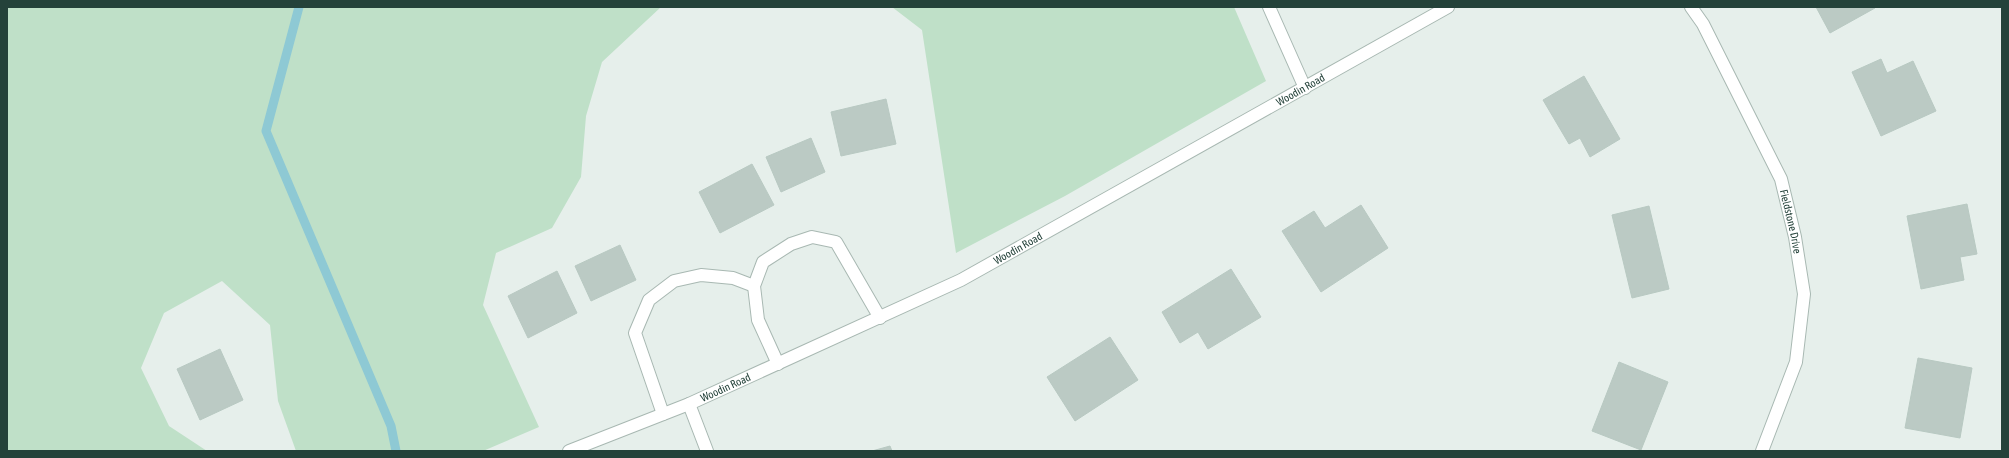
<svg xmlns="http://www.w3.org/2000/svg" width="2009" height="458" font-family="'Asap Condensed',sans-serif">
  <style>
    .green { fill: #bfe0c8 }
    .lines { fill: none; stroke-linecap: round; stroke-linejoin: round }
    .stream { stroke: #8ec9d4; stroke-width: 9 }
    .building { fill: #bbcac4; stroke: #b8c9c2 }
    .minor-casing { stroke: #a8b8b2; stroke-width: 14 }
    .minor { stroke: #fff; stroke-width: 12 }
    .labels { text-anchor: middle; dominant-baseline: central; stroke-width: 3.5; stroke-linejoin: round; paint-order: stroke }
    .street-label { font-size: 11px; fill: #24423a; stroke: #f7fbf9 }
  </style>
  <rect width="100%" height="100%" fill="#e6efeb"/>
  <path class="green" d="M7,7H661L602,62L586,116L581,177L552,228L496,253L483,305L539,427L483,451H296L278,401L270,325L222,281L164,313L141,368L169,426L207,451H7Z
    M892,7H1234L1266,81L1065,196L956,253L922,30Z"/>
  <g class="lines">
    <path class="stream" d="M299,7L266,131L391,426L396,451"/>
  </g>
  <path class="building" d="M1816,7H1875V8L1830,33Z
    M1881,59L1887,73L1913,61L1936,111L1881,136L1852,72Z
    M1584,76L1620,139L1590,157L1580,138L1569,144L1543,100Z
    M886,99L896,144L841,156L831,112Z
    M811,138L825,172L781,192L766,157Z
    M752,164L774,205L720,233L699,192Z
    M1967,204L1977,254L1960,257L1964,280L1921,289L1907,216Z
    M1361,205L1388,248L1321,292L1282,231L1314,211L1325,228Z
    M1649,206L1669,289L1632,298L1612,215Z
    M620,245L636,280L591,301L575,266Z
    M1231,269L1261,317L1208,349L1198,332L1180,343L1162,312Z
    M557,271L577,313L528,338L508,296Z
    M1110,337L1138,380L1075,421L1047,377Z
    M220,349L243,400L200,420L177,369Z
    M1918,358L1972,368L1960,438L1905,428Z
    M1619,362L1668,382L1641,450L1592,431Z
    M890,446L892,451H872Z"/>
  <g class="lines">
    <g class="minor-casing">
      <g id="minor">
        <path d="M1269,7L1305,88"/>
        <path id="s1" d="M1691,7L1703,24L1781,179L1795,237L1804,294L1796,362L1762,451"/>
        <path d="M778,364L758,320L754,286L763,262L791,244L812,237L836,242L880,318"/>
        <path d="M689,404L707,451"/>
        <path d="M663,414L635,333L649,300L674,281L701,275L733,278L754,286"/>
        <path id="s2" d="M569,451L689,404L961,280L1448,7"/>
      </g>
    </g>
    <use href="#minor" class="minor"/>
  </g>
  <g class="labels">
    <g class="street-label">
      <text stroke="none"><textPath href="#s2" startOffset="817">Woodin Road</textPath></text>
      <text stroke="none"><textPath href="#s1" startOffset="238">Fieldstone Drive</textPath></text>
      <text stroke="none"><textPath href="#s2" startOffset="493">Woodin Road</textPath></text>
      <text stroke="none"><textPath href="#s2" startOffset="169">Woodin Road</textPath></text>
    </g>
  </g>
  <rect width="2009" height="458" fill="none" stroke="#24423a" stroke-width="16"/>
</svg>
